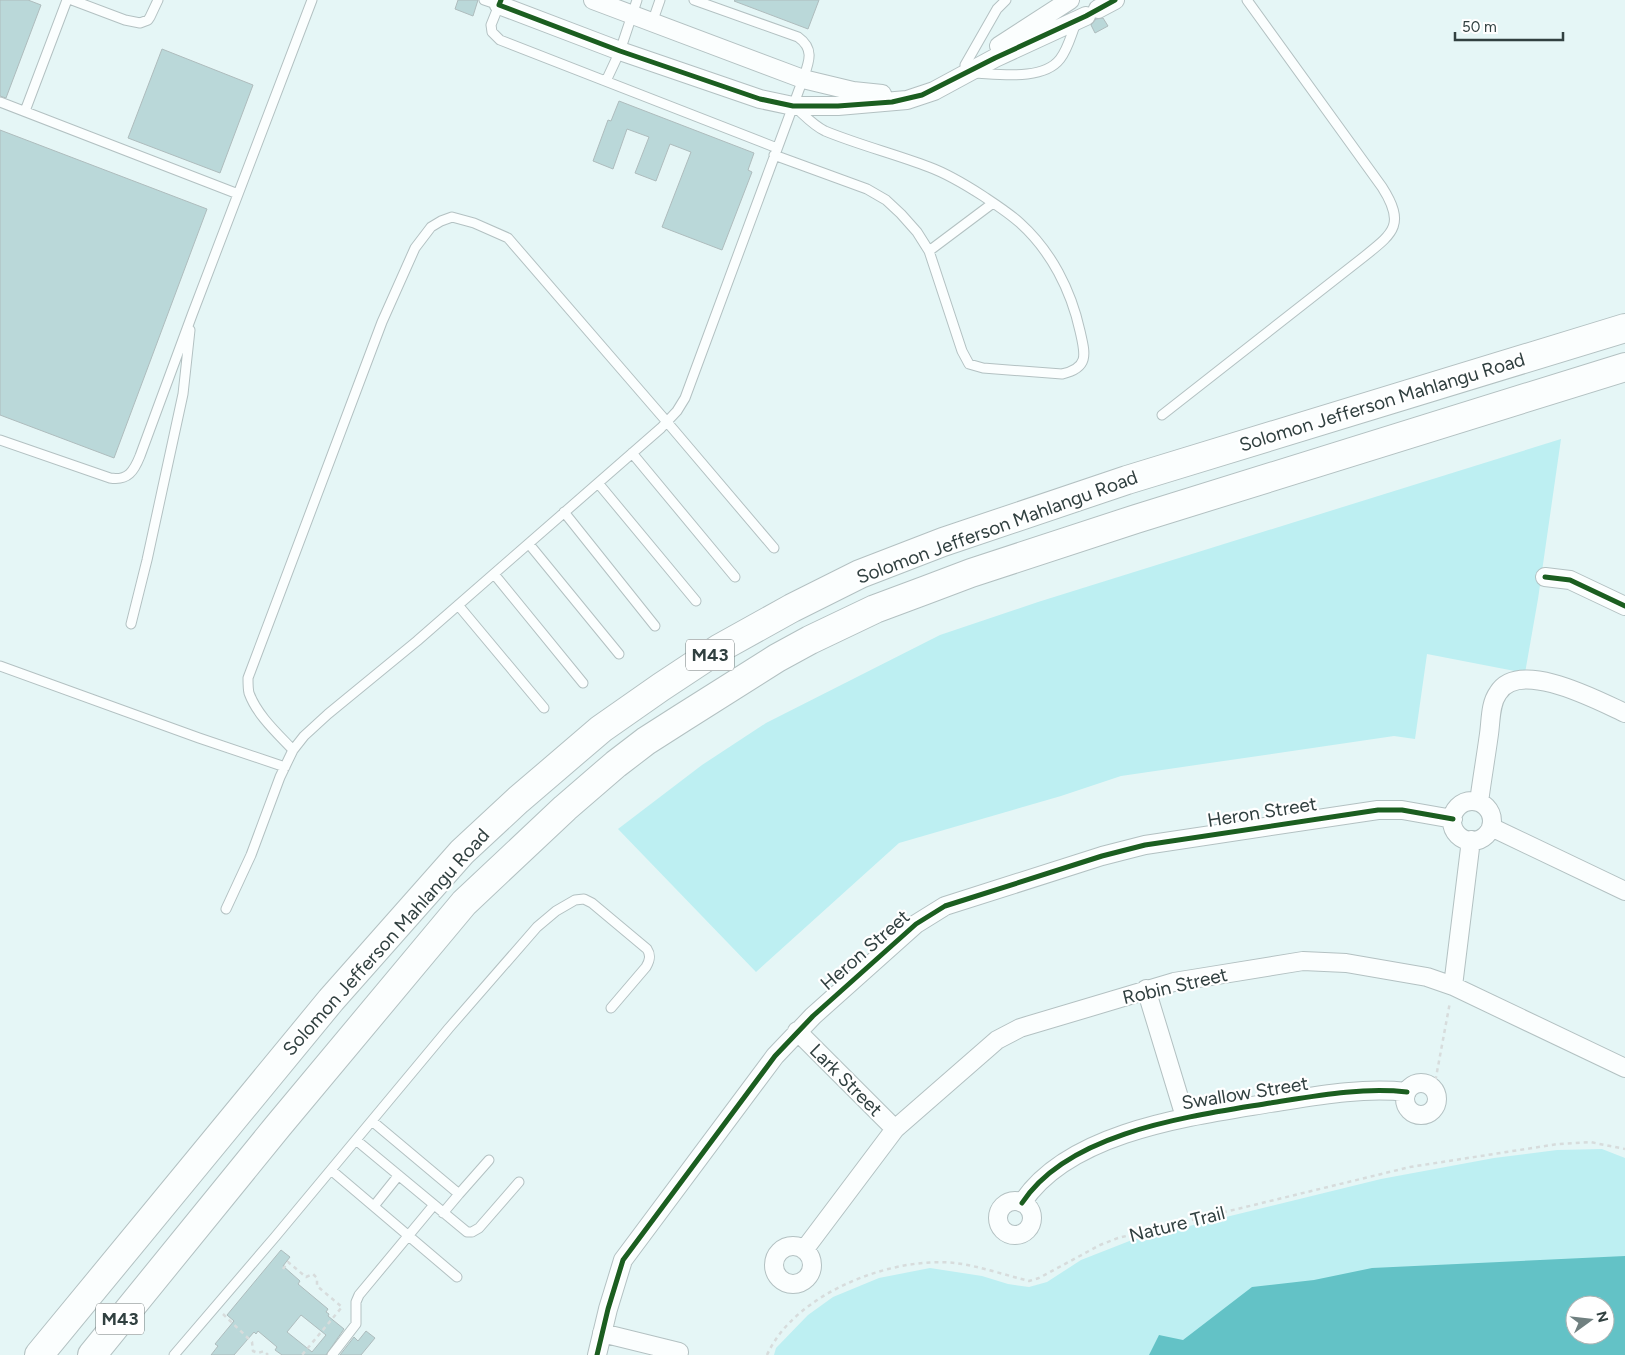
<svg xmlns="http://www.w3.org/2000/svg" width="1625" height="1355" font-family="Figtree,sans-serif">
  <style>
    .green { fill: #bdeff2; fill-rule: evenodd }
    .water { fill: #63c2c6; fill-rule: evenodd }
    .building { fill: #bad8d9; stroke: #aebcbd; fill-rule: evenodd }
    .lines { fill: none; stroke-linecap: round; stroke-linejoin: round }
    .service-casing { stroke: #b3c1c2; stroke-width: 11 }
    .minor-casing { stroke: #b3c1c2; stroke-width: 20 }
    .primary-casing { stroke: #b3c1c2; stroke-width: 30 }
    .path { stroke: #d7dcdc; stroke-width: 2.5; stroke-dasharray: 4 4; stroke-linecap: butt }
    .service { stroke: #fbfefe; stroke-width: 9 }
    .minor { stroke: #fbfefe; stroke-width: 18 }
    .primary { stroke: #fbfefe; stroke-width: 28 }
    .cycleway-casing { stroke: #fff; stroke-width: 8 }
    .cycleway { stroke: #1b5e20; stroke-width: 5 }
    .labels { text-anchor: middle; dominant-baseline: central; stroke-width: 4.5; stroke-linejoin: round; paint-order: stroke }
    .shield { fill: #fff; stroke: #6f7979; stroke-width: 1 }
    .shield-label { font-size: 18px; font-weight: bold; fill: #314040 }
    .street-label { font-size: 19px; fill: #314040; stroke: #fff }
  </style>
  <rect width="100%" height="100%" fill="#e5f6f6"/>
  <path class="green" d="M1561,439L1538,599L1525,673L1427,654L1415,739L1394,736L1121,776L1061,796L899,843L756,972L618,829L702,765L766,723L940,635L1038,602Z
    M1602,1149L1625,1158V1355H774L776,1348L808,1315L833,1297L879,1278L930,1268L982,1276L1008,1284L1029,1287L1047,1282L1081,1260L1132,1240L1381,1179L1494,1158L1557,1150ZM1575,1305H1605V1335H1575Z"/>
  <path class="water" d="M1625,1256V1355H1149L1159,1335L1183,1340L1252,1287L1314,1280L1372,1268ZM1575,1305H1605V1335H1575Z"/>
  <path class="building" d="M0,0H28L41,5L6,98L0,96Z
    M458,0H478L473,16L455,9Z
    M735,0H819L808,29L734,1Z
    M1103,18L1108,26L1095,33L1091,25L1096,19Z
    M162,49L253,85L220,173L128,138Z
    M619,101L754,153L748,170L752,172L722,250L662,227L691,152L670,144L656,181L635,173L649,137L627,129L613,169L593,161L608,120L611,121Z
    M0,130L207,209L114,458L0,415Z
    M281,1250L290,1257L283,1266L300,1281L298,1284L328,1309L326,1312L329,1314L328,1316L344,1329L326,1355H282L275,1350L277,1347L258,1331L256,1334L254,1332L234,1355H211L218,1346L215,1344L234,1321L227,1315ZM301,1315L326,1335L312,1352L287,1332Z
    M366,1331L375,1338L361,1355H340L354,1337L358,1341Z"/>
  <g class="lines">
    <g class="service-casing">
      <path id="service" d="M72,0L125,20L140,23L148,20L150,17L158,0
        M484,0L499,5L491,25L492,32L500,40L777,148
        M652,23L660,0
        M965,65L997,9L1006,0
        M974,73C999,74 1043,81 1060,59C1068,49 1071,35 1076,23
        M606,81L620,51L637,0
        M0,102L238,194
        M25,111L67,0
        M774,155L867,189L886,200L901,214L917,232L929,251L962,351L969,364L983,368L1062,374C1090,368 1085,353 1080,331C1071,290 1051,251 1020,223C1009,213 995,204 983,196C966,185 948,174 929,167C895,154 859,145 825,131C814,126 804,115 795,107
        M929,251L993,203
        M1162,415L1361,259C1392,234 1407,226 1382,187L1247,0
        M0,440L110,478C128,481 134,471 140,456L192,315L312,0
        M632,453L735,577
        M598,483L696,601
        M564,512L655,626
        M529,544L619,654
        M494,574L583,683
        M458,605L544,708
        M131,624L147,560L183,394L190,330
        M0,666L199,738L285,767
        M293,750C277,733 257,715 249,693C248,689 248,683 248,678L382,322L415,248L431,227L441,221L452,217L474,223L508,238L667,422L774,548
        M226,909L251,855L280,777L293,750L304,736L328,714L417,641L661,428L677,411L685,398L803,79C809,62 815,49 798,37L694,0
        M372,1121L459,1194L489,1160
        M356,1140L467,1232H472L479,1228L519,1182
        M331,1170L457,1277
        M374,1206L398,1176
        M443,1213L459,1194
        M174,1355L275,1237L449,1028L537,927L556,911L575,900L584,899L592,903L647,949C651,955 650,960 646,967L611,1008
        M332,1355L356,1324V1302L359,1295L433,1206"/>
    </g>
    <g class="minor-casing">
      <path id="minor" d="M501,0L499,5L620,51L760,99L793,106H838L907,100L934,91L995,58L1086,16
        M593,0L803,79L853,91L882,94
        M1098,9L1115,0
        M999,46L1070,0
        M1545,577L1570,580L1625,606
        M1452 821a20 20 0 1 1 40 0a20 20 0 1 1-40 0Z
        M1479,802C1482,779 1486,756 1489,734C1491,720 1490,704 1498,693C1519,658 1599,701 1625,713
        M1491,827L1625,891
        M1453,986L1471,840
        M1146,989L1185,1117
        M797,1031L895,1129
        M1405 1099a16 16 0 1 1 32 0a16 16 0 1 1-32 0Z
        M998 1218a17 17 0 1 1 34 0a17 17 0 1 1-34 0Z
        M1022,1203C1069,1131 1192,1116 1270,1103C1315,1096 1361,1087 1407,1092
        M774 1265a19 19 0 1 1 38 0a19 19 0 1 1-38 0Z
        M804,1250L895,1129L997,1040L1020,1028L1174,982L1303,961L1346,963L1427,977L1453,986L1625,1068
        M602,1333L679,1352
        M597,1355L608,1309L623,1260L775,1056L813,1016L916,924L945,906L1102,856L1145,845L1378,810H1402L1453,819"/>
    </g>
    <g class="primary-casing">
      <path id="primary" d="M39,1355L331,1000L462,852L518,800L601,729L661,687L720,648L792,608L860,574L943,542L1127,480L1625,328
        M92,1355L278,1126L464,903L565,808L616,764L646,741L682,718L777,658L810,640L875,609L926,590L971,573L1136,519L1625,367"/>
    </g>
    <path class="path" d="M1434,1088L1450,1002
      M283,1269L288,1262L306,1277L313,1274L317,1278V1286L342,1307L302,1355
      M223,1314L252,1342L253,1351L258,1353L264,1351L268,1355
      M767,1355C794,1294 891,1256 955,1263C979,1266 1005,1275 1029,1281L1039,1278L1100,1245L1118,1238L1410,1167L1558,1144L1590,1142L1625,1149"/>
    <use href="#service" class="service"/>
    <use href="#minor" class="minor"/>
    <use href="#primary" class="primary"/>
    <g class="cycleway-casing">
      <path id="cycleway" d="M501,0L499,5L620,51L760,99L793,106H838L892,102L922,95L995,58L1086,16L1115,0
        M1545,577L1570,580L1625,606
        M1022,1203C1069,1131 1192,1116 1270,1103C1315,1096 1361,1087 1407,1092
        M597,1355L608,1309L623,1260L775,1056L813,1016L916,924L945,906L1102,856L1145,845L1378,810H1402L1453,819"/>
    </g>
    <use href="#cycleway" class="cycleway"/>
  </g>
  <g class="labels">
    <g class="shield">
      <rect x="686" y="639.5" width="48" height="31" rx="4"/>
      <rect x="96" y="1303.5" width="48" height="31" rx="4"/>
    </g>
    <g class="shield-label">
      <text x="710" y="655">M43</text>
      <text x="120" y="1319">M43</text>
    </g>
    <g class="street-label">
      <text transform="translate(1382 402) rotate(-17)">Solomon Jefferson Mahlangu Road</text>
      <text transform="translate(997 527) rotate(-20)">Solomon Jefferson Mahlangu Road</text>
      <text transform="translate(1262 812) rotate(-9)">Heron Street</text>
      <text transform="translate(386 942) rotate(-48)">Solomon Jefferson Mahlangu Road</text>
      <text transform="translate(865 950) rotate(-41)">Heron Street</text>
      <text transform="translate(1175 986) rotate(-13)">Robin Street</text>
      <text transform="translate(846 1080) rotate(45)">Lark Street</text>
      <text transform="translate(1245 1093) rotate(-9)">Swallow Street</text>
      <text transform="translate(1177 1224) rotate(-14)">Nature Trail</text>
    </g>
  </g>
  <g transform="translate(1590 1320) rotate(75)"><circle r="24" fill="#ffffff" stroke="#adb3b3"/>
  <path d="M0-4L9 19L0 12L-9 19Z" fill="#708080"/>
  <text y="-8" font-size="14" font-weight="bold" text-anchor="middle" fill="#314040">N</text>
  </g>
  <path d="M1455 32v8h108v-8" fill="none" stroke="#314040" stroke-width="2.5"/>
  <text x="1462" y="32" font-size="15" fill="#314040" stroke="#ffffff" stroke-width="4" paint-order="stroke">50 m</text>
</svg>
